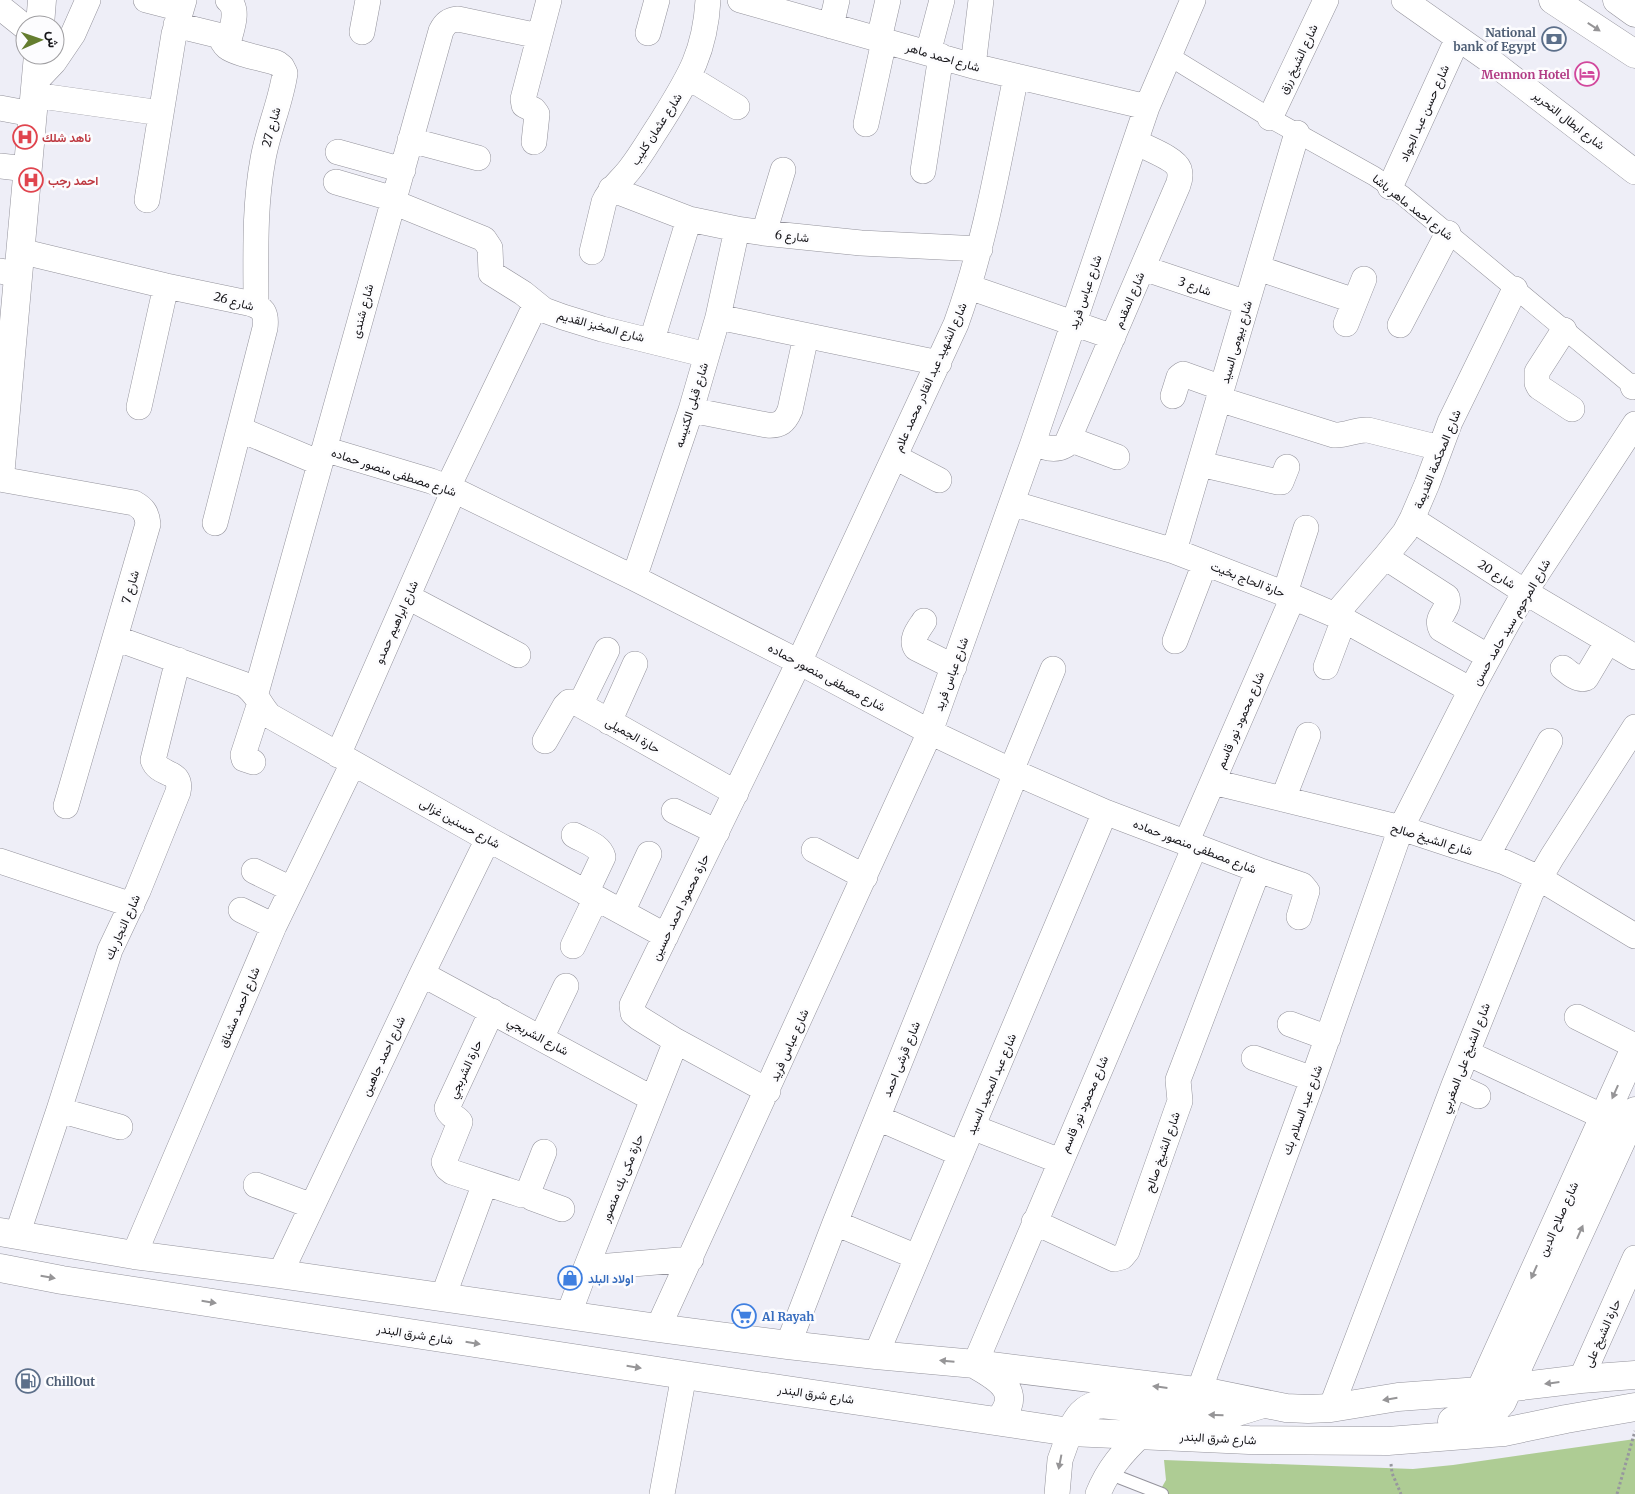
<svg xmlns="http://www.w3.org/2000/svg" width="1635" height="1494" font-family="Merriweather,Vazirmatn,serif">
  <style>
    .green { fill: #aecc94 }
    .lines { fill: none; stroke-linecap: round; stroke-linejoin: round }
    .service-casing { stroke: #94939c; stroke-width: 14 }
    .pedestrian-casing { stroke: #94939c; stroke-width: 20 }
    .minor-casing { stroke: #94939c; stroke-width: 26 }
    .secondary-casing { stroke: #94939c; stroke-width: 29 }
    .primary-casing { stroke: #94939c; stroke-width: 29 }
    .path { stroke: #97979e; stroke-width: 3; stroke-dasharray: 2.5 2.5; stroke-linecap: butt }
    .service { stroke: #fff; stroke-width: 12 }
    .pedestrian { stroke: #fff; stroke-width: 19 }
    .minor { stroke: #fff; stroke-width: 25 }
    .secondary { stroke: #fff; stroke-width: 28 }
    .primary { stroke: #fff; stroke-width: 28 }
    .oneway { fill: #969597 }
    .labels { text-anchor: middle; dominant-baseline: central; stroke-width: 5; stroke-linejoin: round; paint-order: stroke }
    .service-label { font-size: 12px; font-weight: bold; fill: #4e5e75; stroke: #fcfcfe; text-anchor: end }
    .street-label { font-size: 12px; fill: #151418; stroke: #fcfcfe }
    .hotel-label { font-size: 12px; font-weight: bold; fill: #b23c85; stroke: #fcfcfe; text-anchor: end }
    .health-label { font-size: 12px; font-weight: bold; fill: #be3a42; stroke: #fcfcfe; text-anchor: start }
    .shop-label { font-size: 12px; font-weight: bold; fill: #366cbe; stroke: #fcfcfe; text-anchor: start }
  </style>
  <rect width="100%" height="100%" fill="#eeeef7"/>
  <path class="green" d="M1635,1439V1494H1158L1166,1480L1164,1460L1413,1469L1453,1465Z"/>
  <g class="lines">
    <g class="service-casing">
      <path id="service" d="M1108,1473L1162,1494"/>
    </g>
    <g class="pedestrian-casing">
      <path id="pedestrian" d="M1169,56L1270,118L1374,176L1402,195L1635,388"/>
    </g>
    <g class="minor-casing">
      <path id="minor" d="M146,0L181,9
        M740,0L973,66L1147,107
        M1404,0L1492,62L1635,172
        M0,7L25,27
        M176,25L217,35C222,38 222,43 227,47C236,54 265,59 277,63L282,67L285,73C281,102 268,130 263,159C254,207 256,256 256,305
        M831,26L837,0
        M362,32L368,0
        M648,33L657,0
        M879,39L888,0
        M227,47C230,33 241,10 228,0
        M928,53L942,0
        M973,66L981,0
        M688,77L737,107
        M35,82L54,62L73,34L88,0
        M34,95L161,113
        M0,108L32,114
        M1270,118L1326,0
        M866,124L884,41
        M410,140L478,158
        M534,142L537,114L534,110L524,105L523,99L549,0
        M338,152L403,170
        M0,166L27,169
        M923,171L941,56
        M336,182L394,199
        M1390,187L1458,38
        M611,189L689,219L737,229L764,233L861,243L980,249
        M147,200L174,34L184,0
        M393,202L484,239L490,248L491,273L523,293L544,310L563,317L602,329L707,355
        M764,233L783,170
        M20,251L166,286L248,303C263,307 267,313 265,328L215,523
        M592,252L604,202C610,188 621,181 630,169C641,155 650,139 660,124C688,79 705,54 708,0
        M1143,268L1247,303
        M1258,268L1355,301
        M0,271L18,275
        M969,287L1113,337
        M718,317L939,363
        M1346,324L1364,279
        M1400,325L1448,233
        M1564,330L1537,372V383L1539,387L1572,409
        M652,340L689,219
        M1633,387L1635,386
        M1173,396L1179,377L1183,374L1222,388
        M1219,399L1334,435C1346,436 1356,429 1368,430L1440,448
        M139,407L166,286
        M691,410L767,425C780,426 785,422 790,410L806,336
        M239,429L320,463
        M1069,439L1117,457
        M1033,443C1045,447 1054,452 1066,445L1178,185C1180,180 1181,175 1179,169C1175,158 1146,148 1136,142
        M324,449L431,481L454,490L634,578L799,662L930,732L1016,773L1105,812L1258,870L1302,885L1307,891L1299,917
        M895,457L939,480
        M1200,464L1278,482H1281L1287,467
        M0,479L134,503C143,508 147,513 148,524L66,806
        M448,487L536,304
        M1012,503L1174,551L1293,597L1335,615L1471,690
        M1412,519L1525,592L1635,657
        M1174,551L1297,133
        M1385,557L1447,597C1451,610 1434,616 1441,629L1489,657
        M634,578L691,410L718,317L737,229
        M1285,593L1306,528
        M408,597L518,655
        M1335,615L1385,557L1405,532L1412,519L1427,484L1450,422L1515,289
        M924,621C919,629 910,639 916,648L954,667
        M115,638L243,684C257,692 259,705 270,716L488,839L666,936
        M1175,641L1205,563
        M1326,667L1344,619
        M1563,668C1569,673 1578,681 1586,678L1608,641
        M256,693L441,31C445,23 449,20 458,19L539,36
        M580,705L607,650
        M609,722L635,664
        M545,741L565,706L569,702H575L736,793
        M338,755L454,490
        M253,762L244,759L243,755L260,703
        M1011,771L1053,669
        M1213,782L1401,828L1504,862L1539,878L1635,936
        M1283,799L1308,735
        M674,811L717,832
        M574,835C584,841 600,845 603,857L586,893
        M1186,843L1293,597
        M814,850L865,877
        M1487,856L1550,741
        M0,861L132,905
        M254,871L291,889
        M241,910L274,926
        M622,912L649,854
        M573,946L596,898
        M422,974L653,1099
        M492,1011L447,1108C449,1117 456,1116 460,1122L444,1162L447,1168L452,1172L522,1195L527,1193L529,1190L544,1152
        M1577,1017L1635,1046
        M1290,1024L1328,1038
        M541,1038L566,986
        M1467,1053L1604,1117
        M1254,1058L1313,1079
        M1454,1085L1478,1096
        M768,1091L676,1041L639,1018L633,1013L632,1005L799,662L956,324C985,244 999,160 1016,76
        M59,1110L120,1127
        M878,1118L961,1154
        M972,1127L1060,1161
        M256,1185L312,1206
        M527,1193L532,1198L562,1209
        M1034,1222L1114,1259L1122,1257L1127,1251L1180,1101L1178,1080L1258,870
        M835,1223L917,1257
        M17,1235L59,1110L110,950L138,891L178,792C183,769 159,777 153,760L178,660
        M134,1255L274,926L353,763
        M586,1268L691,1259
        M280,1274L422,974L488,839
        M443,1297L485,1183
        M568,1316L586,1268L676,1041
        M658,1328L930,732L1033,443L1147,107L1193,0
        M788,1345L835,1223L1016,773
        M876,1355L1105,812
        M975,1364L1195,846
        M1581,1379L1635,1258
        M1199,1391L1313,1079L1401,828L1471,690L1504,629L1525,592L1635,424
        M1331,1408L1454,1085L1531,893L1552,857L1635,727
        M662,1494L684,1375
        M1057,1494L1060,1460L1070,1432
        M1098,1494C1108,1469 1123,1452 1142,1434"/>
    </g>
    <g class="secondary-casing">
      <path id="secondary" d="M40,25L42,0
        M0,477L38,55
        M0,1232L134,1255L280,1274L658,1328L788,1345L876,1355L975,1364L1212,1393L1286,1408L1308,1409L1331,1408L1398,1397L1480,1391L1581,1379L1635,1375
        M0,1268L62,1280L684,1375L1070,1432L1249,1440L1388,1441L1504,1432L1566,1419L1635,1407
        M976,1365C1001,1379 1023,1393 998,1421
        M1480,1391L1635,1048
        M1452,1421C1475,1419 1487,1421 1502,1402L1635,1111
        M1070,1432C1078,1417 1083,1408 1100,1404L1219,1416L1227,1415L1263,1404"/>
    </g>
    <g class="primary-casing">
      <path id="primary" d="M1553,0L1635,54
        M1617,0L1635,13"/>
    </g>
    <path class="path" d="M1391,1464L1392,1473L1401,1494
      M1617,1494L1635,1431"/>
    <use href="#service" class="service"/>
    <use href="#pedestrian" class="pedestrian"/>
    <use href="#minor" class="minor"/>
    <use href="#secondary" class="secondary"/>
    <use href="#primary" class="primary"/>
  </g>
  <defs><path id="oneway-solid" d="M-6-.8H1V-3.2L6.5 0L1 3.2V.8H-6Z" transform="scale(1.25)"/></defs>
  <g class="oneway">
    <use href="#oneway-solid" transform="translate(1594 27) rotate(33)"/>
    <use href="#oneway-solid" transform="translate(1615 1092) rotate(114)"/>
    <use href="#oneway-solid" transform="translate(1580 1232) rotate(-66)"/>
    <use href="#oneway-solid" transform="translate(1534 1272) rotate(114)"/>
    <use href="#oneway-solid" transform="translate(48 1277) rotate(10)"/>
    <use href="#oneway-solid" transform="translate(209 1302) rotate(9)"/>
    <use href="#oneway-solid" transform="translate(473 1343) rotate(9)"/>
    <use href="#oneway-solid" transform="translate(947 1361) rotate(-175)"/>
    <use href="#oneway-solid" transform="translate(634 1367) rotate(9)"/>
    <use href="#oneway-solid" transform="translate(1552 1383) rotate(173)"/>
    <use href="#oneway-solid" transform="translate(1160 1387) rotate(-173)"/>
    <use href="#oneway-solid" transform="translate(1390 1399) rotate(171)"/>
    <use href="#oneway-solid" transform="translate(1216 1415) rotate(-179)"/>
    <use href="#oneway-solid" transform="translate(1060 1462) rotate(101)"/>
  </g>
  <defs>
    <g id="bank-ring" transform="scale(1.25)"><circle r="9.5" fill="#fcfcfe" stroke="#5c6f8a" stroke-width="1.5"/><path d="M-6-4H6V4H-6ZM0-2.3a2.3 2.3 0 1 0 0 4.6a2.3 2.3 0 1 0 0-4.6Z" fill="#5c6f8a"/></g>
    <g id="hotel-ring" transform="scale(1.25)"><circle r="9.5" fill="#fcfcfe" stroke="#d1479c" stroke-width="1.5"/><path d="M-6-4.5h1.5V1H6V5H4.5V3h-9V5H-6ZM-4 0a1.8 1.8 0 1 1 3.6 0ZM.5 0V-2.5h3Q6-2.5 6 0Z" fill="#d1479c"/></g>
    <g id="hospital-ring" transform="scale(1.25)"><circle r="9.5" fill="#fcfcfe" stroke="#e0444e" stroke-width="1.5"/><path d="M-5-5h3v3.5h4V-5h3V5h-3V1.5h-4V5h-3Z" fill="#e0444e"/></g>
    <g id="shop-ring" transform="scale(1.25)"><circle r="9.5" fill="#fcfcfe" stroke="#3f7fe0" stroke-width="1.5"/><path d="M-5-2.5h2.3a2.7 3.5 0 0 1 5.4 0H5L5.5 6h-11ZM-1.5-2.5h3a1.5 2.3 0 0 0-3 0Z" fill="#3f7fe0"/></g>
    <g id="supermarket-ring" transform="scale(1.25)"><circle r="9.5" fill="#fcfcfe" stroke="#3f7fe0" stroke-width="1.5"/><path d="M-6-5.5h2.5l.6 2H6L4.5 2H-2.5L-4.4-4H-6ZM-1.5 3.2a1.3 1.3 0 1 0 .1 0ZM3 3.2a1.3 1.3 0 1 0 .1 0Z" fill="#3f7fe0"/></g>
    <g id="fuel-ring" transform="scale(1.25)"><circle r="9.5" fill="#fcfcfe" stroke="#5c6f8a" stroke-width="1.5"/><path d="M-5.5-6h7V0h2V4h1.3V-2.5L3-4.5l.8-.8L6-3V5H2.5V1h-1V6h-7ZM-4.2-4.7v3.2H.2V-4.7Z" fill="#5c6f8a"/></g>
  </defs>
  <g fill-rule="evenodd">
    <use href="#bank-ring" x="1554" y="39"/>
    <use href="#hotel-ring" x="1587" y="74"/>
    <use href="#hospital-ring" x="25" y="137"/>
    <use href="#hospital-ring" x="31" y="180"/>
    <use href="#shop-ring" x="570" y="1278"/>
    <use href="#supermarket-ring" x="744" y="1316"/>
    <use href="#fuel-ring" x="28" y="1381"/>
  </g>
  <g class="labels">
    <g class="service-label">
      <text x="1536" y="32">National<tspan x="1536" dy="14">bank of Egypt</tspan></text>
      <text x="46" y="1381" text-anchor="start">ChillOut</text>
    </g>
    <g class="street-label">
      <text transform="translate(943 57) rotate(16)">شارع احمد ماهر</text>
      <text transform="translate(1298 59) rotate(-65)">شارع الشيخ رزق</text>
      <text transform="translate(1424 113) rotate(-66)">شارع حسن عبد الجواد</text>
      <text transform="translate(1569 120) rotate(38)">شارع ابطال التحرير</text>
      <text transform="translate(271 127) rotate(-75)">شارع 27</text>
      <text transform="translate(656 129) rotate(-57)">شارع عثمان كليب</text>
      <text transform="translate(1413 207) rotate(38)">شارع احمد ماهر باشا</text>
      <text transform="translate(792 236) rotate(6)">شارع 6</text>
      <text transform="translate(1195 286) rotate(19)">شارع 3</text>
      <text transform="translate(1085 292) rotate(-71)">شارع عباس فريد</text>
      <text transform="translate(1129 300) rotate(-67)">شارع المقدم</text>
      <text transform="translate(234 301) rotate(15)">شارع 26</text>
      <text transform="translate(362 311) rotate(-75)">شارع شندى</text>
      <text transform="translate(601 326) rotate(15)">شارع المخبز القديم</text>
      <text transform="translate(1236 342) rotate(-74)">شارع بيومى السيد</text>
      <text transform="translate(930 377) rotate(-66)">شارع الشهيد عبد القادر محمد علام</text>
      <text transform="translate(691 405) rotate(-73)">شارع قبلى الكنيسه</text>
      <text transform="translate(1437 459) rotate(-68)">شارع المحكمة القديمة</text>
      <text transform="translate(394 472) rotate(18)">شارع مصطفى منصور حماده</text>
      <text transform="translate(1497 574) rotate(33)">شارع 20</text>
      <text transform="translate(1248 579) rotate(21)">حارة الحاج بخيت</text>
      <text transform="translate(130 587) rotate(-74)">شارع 7</text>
      <text transform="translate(396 622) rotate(-66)">شارع ابراهيم حمدو</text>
      <text transform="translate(1511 622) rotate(-60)">شارع المرحوم سيد حامد حسن</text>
      <text transform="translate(951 674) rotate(-70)">شارع عباس فريد</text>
      <text transform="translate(827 677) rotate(28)">شارع مصطفى منصور حماده</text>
      <text transform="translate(1240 720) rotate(-67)">شارع محمود نور قاسم</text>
      <text transform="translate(633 735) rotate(29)">حارة الجميلى</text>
      <text transform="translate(460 823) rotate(29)">شارع حسنين غزالى</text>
      <text transform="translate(1432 839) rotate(17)">شارع الشيخ صالح</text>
      <text transform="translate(1195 846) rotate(21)">شارع مصطفى منصور حماده</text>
      <text transform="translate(680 907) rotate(-64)">حارة محمود احمد حسين</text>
      <text transform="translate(122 927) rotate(-66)">شارع النجار بك</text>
      <text transform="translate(239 1007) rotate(-67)">شارع احمد مشناق</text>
      <text transform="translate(538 1036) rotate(28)">شارع الشربجي</text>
      <text transform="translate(789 1045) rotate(-66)">شارع عباس فريد</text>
      <text transform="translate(383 1056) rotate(-65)">شارع احمد جاهين</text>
      <text transform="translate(1465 1058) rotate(-69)">شارع الشيخ على المغربي</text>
      <text transform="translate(901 1059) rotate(-68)">شارع قرشى احمد</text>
      <text transform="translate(465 1069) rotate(-65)">حارة الشربجي</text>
      <text transform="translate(991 1084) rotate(-67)">شارع عبد المجيد السيد</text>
      <text transform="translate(1084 1104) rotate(-67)">شارع محمود نور قاسم</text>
      <text transform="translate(1302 1110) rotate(-70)">شارع عبد السلام بك</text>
      <text transform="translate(1162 1152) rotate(-71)">شارع الشيخ صالح</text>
      <text transform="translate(622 1178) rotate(-68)">حارة مكى بك منصور</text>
      <text transform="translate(1558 1219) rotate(-66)">شارع صلاح الدين</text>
      <text transform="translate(1602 1333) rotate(-66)">حارة الشيخ على</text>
      <text transform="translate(415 1334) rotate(9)">شارع شرق البندر</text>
      <text transform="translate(816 1394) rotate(8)">شارع شرق البندر</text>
      <text transform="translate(1218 1438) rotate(3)">شارع شرق البندر</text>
    </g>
    <g class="hotel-label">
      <text x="1570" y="74">Memnon Hotel</text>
    </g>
    <g class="health-label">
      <text x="42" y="137">ناهد شلك</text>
      <text x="48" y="180">احمد رجب</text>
    </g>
    <g class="shop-label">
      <text x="588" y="1278">اولاد البلد</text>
      <text x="762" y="1316">Al Rayah</text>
    </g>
  </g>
  <g transform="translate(40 40) rotate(88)"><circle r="24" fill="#fcfcfe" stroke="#a09fa2"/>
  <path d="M0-4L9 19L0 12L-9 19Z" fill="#647d2f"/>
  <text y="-8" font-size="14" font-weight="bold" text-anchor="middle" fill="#151418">ش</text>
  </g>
</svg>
